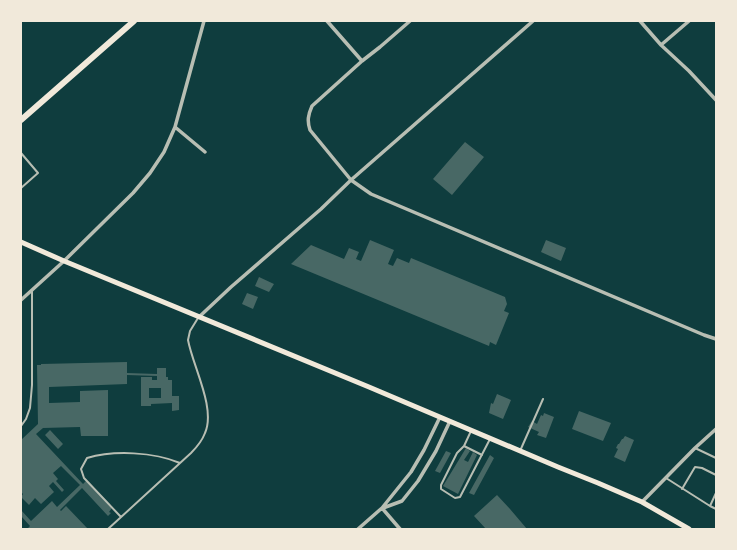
<svg xmlns="http://www.w3.org/2000/svg" width="737" height="550" font-family="Montserrat,sans-serif">
  <style>
    .building { fill: #486865; fill-rule: evenodd }
    .lines { fill: none; stroke-linecap: round; stroke-linejoin: round }
    .service { stroke: #b8beb3; stroke-width: 2 }
    .minor { stroke: #b8beb3; stroke-width: 3.5 }
    .secondary { stroke: #f1e9da; stroke-width: 5 }
    .primary { stroke: #f1e9da; stroke-width: 6 }
  </style>
  <rect width="100%" height="100%" fill="#0f3d3e"/>
  <path class="building" d="M465,142L484,157L452,195L433,179Z
    M370,240L394,250L388,264L393,266L397,258L409,263L411,258L505,297L507,304L504,311L509,313L496,345L490,342L489,346L291,264L311,245L344,259L349,248L359,252L356,259L361,261Z
    M546,240L566,248L561,261L541,252Z
    M259,277L274,284L269,292L255,286Z
    M247,293L258,297L253,309L242,304Z
    M127,362V373L157,374V368H166V377H168V380H172V396H179V410L172,411V403L151,404V406H141V377H152V380H157V376L127,375V384L49,387V403L80,402V391L108,390V436H81L80,427L43,428L36,434L83,484L86,481L112,508L109,512L111,513L108,516L82,488L60,510L61,511L66,506L88,529H27L30,526L21,516V510L31,521L52,501L57,507L80,485L61,466L53,473L58,479L56,481L64,490L62,492L53,482L49,486L54,492L41,504L35,498L29,505L21,497L23,494L21,492V440L38,424L37,365H41V364ZM149,388H161V398H149Z
    M497,394L511,400L503,419L489,413L491,403L493,404Z
    M579,411L611,423L603,441L572,429Z
    M544,413L554,417L546,438L537,435L539,432L528,427L532,421L537,424L541,415L543,416Z
    M50,430L63,444L58,449L45,435Z
    M625,436L634,440L625,462L614,457L618,449L616,448L618,444H619L622,439H623Z
    M466,448L470,451L464,460L468,462L473,452L477,455L458,494L443,486Z
    M446,451L451,453L440,473L435,471Z
    M490,455L494,458L474,495L469,493Z
    M497,495L510,509L527,529H486L474,516Z"/>
  <g class="lines">
    <path class="service" d="M21,153L38,173L21,188
      M21,426L26,419L30,408L32,385V291
      M471,431L464,446L457,453L441,485V489L455,498L460,497L490,439
      M464,446L482,455
      M695,448L716,458
      M520,451L543,399
      M666,478L710,506
      M682,489L695,467L702,468L716,475
      M716,493L710,506L716,509
      M121,517L84,478L81,469L87,458C114,450 154,452 180,463
      M108,529L191,453C197,447 202,441 205,433C216,408 193,367 188,340L190,331L198,318"/>
    <path class="minor" d="M327,21L362,61
      M410,21L380,47L362,61L312,106C308,115 307,121 310,130L351,180L371,194L704,335L716,339
      M640,21L661,45L689,71L716,100
      M661,45L689,21
      M175,127L205,152
      M21,300L64,261L133,193L150,173L164,152L175,127L204,21
      M199,317L231,287L321,209L351,180L533,21
      M642,502L695,448L716,429
      M382,508L400,529
      M383,508L402,501L418,481L436,451L450,421
      M358,529L382,508L411,472L424,450L440,417"/>
    <path class="secondary" d="M21,242L64,261L369,387L558,467L598,483L642,502L689,529"/>
    <path class="primary" d="M21,120L134,21"/>
  </g>
  <rect width="737" height="550" fill="none" stroke="#f1e9da" stroke-width="44"/>
</svg>
